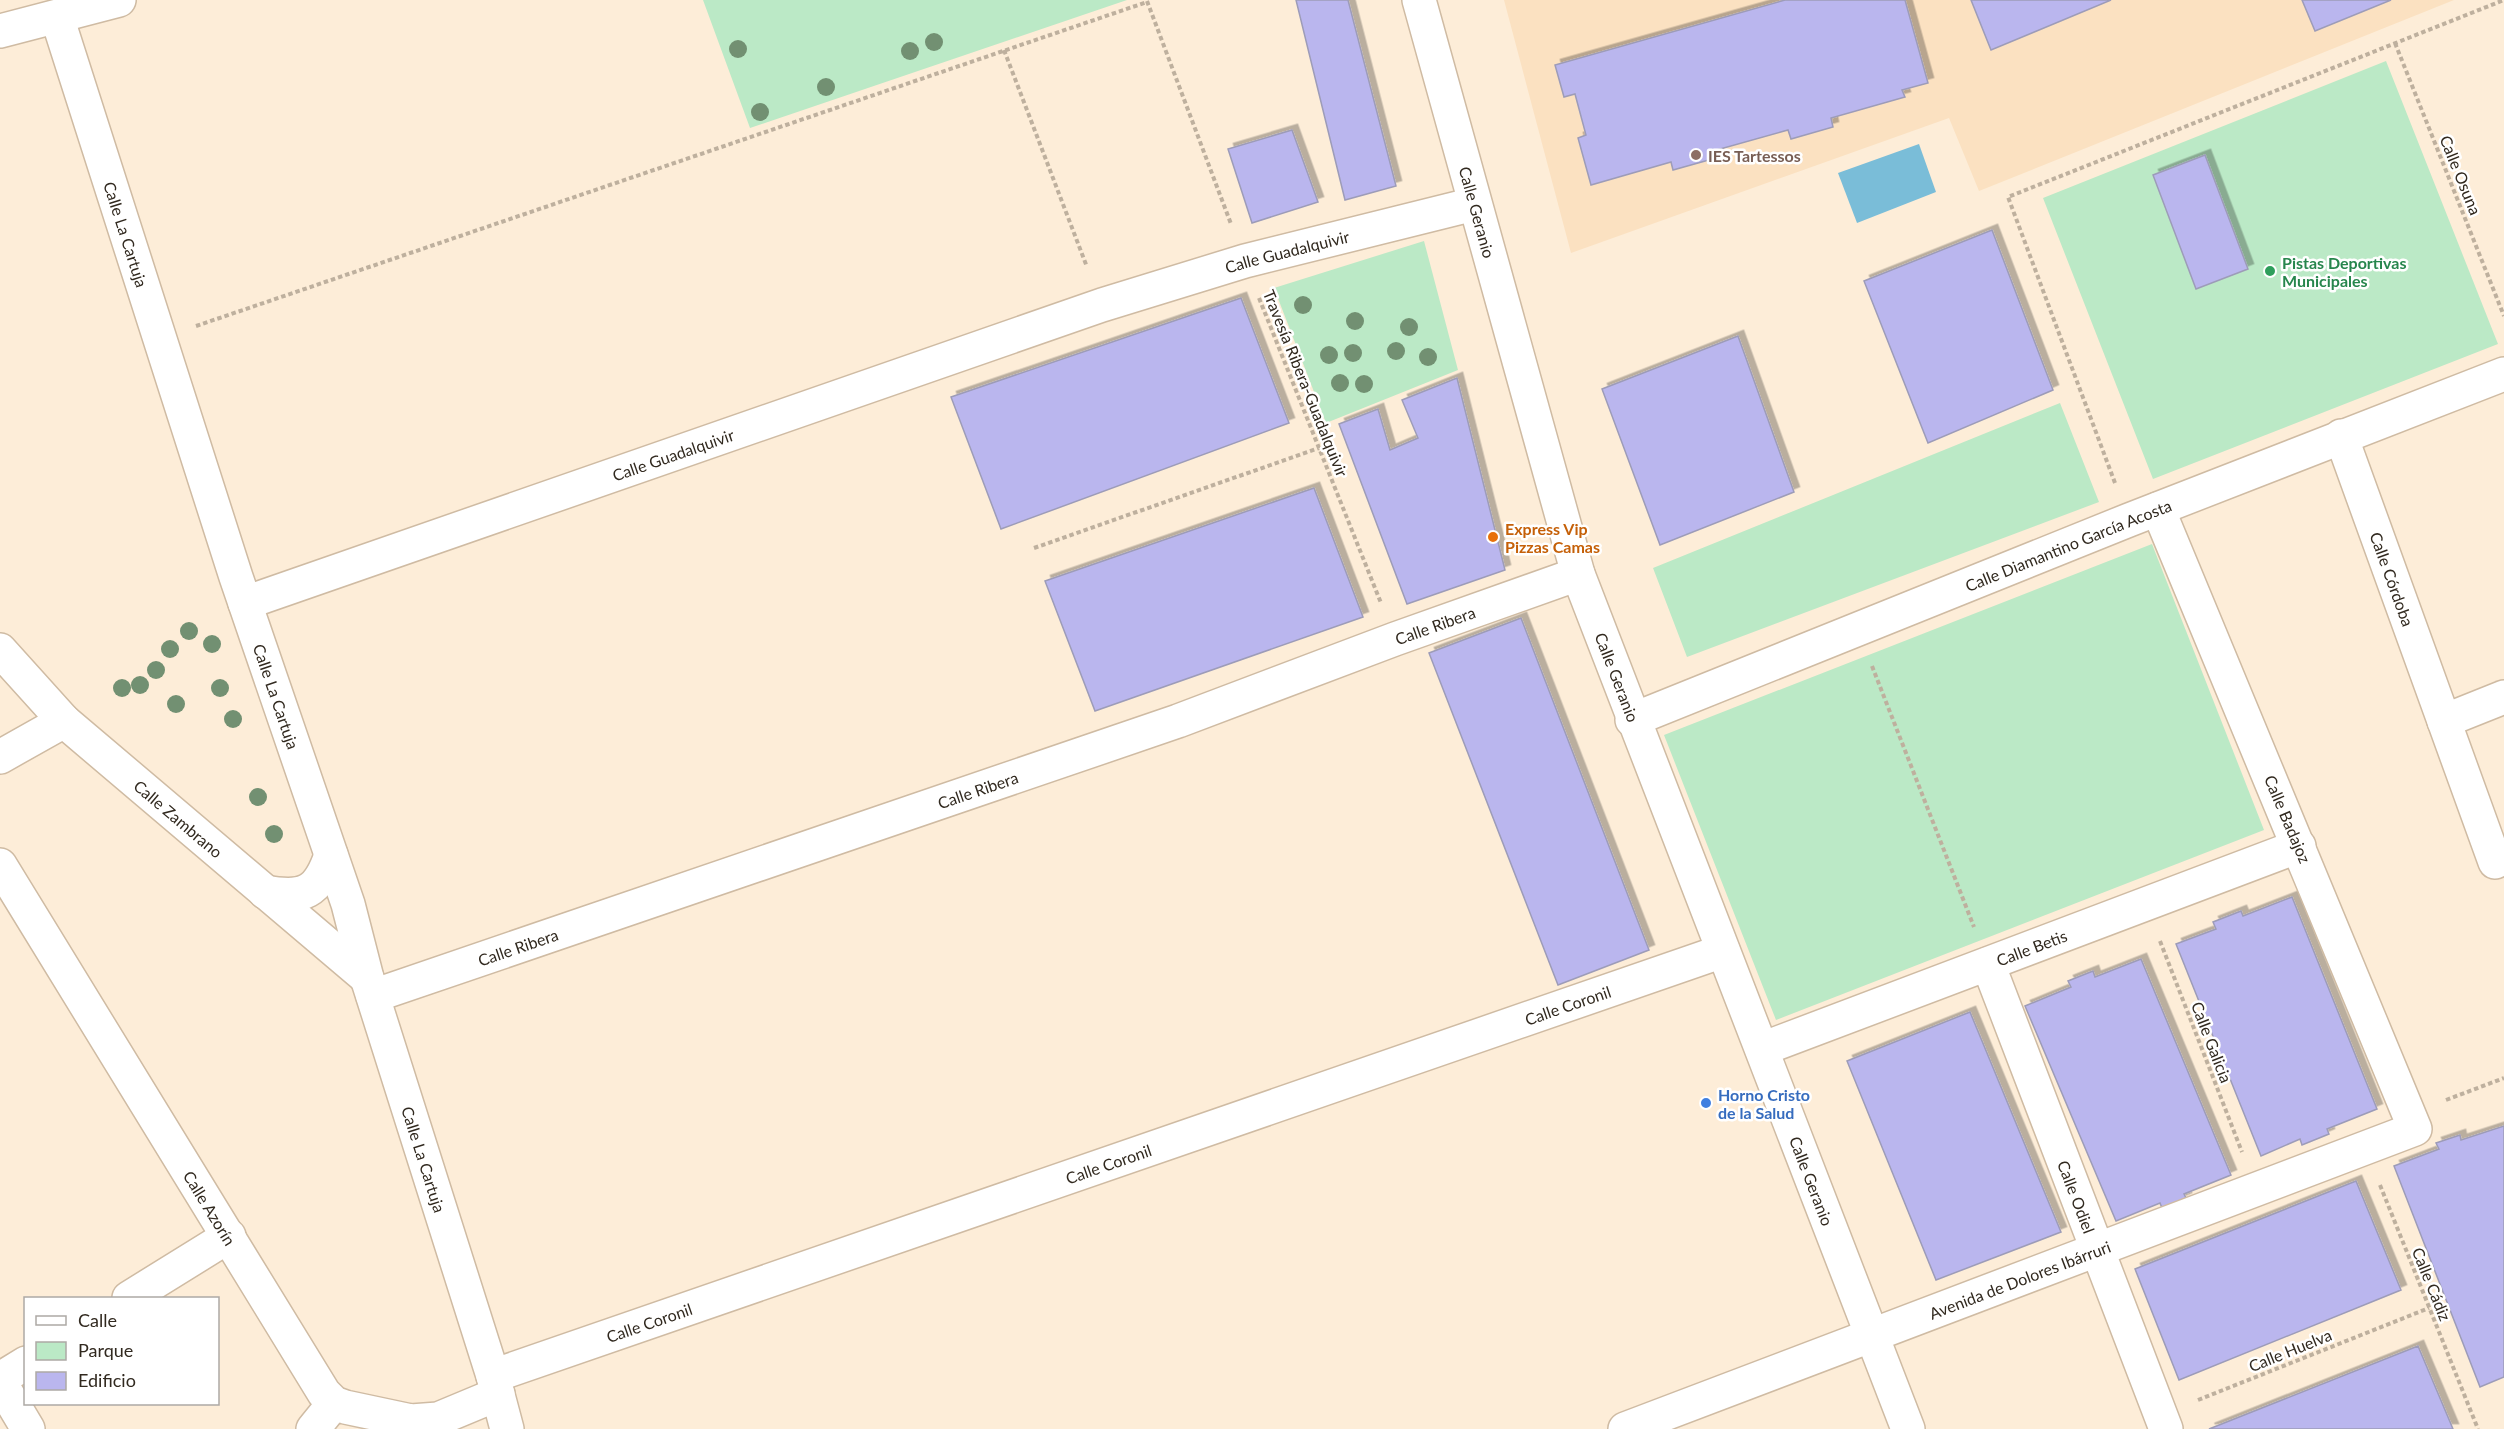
<svg xmlns="http://www.w3.org/2000/svg" width="2504" height="1429" font-family="Lato,sans-serif">
  <style>
    .built { fill: #fbe1c1 }
    .green { fill: #bbe9c6 }
    .water { fill: #7abdd8 }
    .building { fill: #bab6ee; stroke: #9d9cb8; stroke-width: 1.5; filter: url(#shadow) }
    .lines { fill: none; stroke-linecap: round; stroke-linejoin: round }
    .minor-casing { stroke: #cfbba3; stroke-width: 36 }
    .path { stroke: #beb09e; stroke-width: 4; stroke-dasharray: 4.5 3; stroke-linecap: butt }
    .minor { stroke: #fff; stroke-width: 33 }
    .tree { fill: #729072 }
    .education-dot { fill: #8d6e63; stroke: #fff; stroke-width: 2 }
    .leisure-dot { fill: #2e9e5b; stroke: #fff; stroke-width: 2 }
    .food-dot { fill: #e8710a; stroke: #fff; stroke-width: 2 }
    .shop-dot { fill: #3f7fe0; stroke: #fff; stroke-width: 2 }
    .labels { text-anchor: middle; dominant-baseline: central; stroke-width: 5; stroke-linejoin: round; paint-order: stroke }
    .education-label { font-size: 16px; font-weight: bold; fill: #785e54; stroke: #fff; text-anchor: start }
    .street-label { font-size: 16px; fill: #31291f; stroke: #fff }
    .leisure-label { font-size: 16px; font-weight: bold; fill: #27864d; stroke: #fff; text-anchor: start }
    .food-label { font-size: 16px; font-weight: bold; fill: #c56008; stroke: #fff; text-anchor: start }
    .shop-label { font-size: 16px; font-weight: bold; fill: #366cbe; stroke: #fff; text-anchor: start }
  </style>
  <defs>
    <filter id="shadow"><feDropShadow dx="5.5" dy="-5.5" stdDeviation="0" flood-color="#0004"/></filter>
  </defs>
  <rect width="100%" height="100%" fill="#fdedd8"/>
  <path class="built" d="M1504,0H2454L1979,191L1949,118L1571,253Z"/>
  <path class="green" d="M703,0H1127L750,128Z
    M2386,61L2498,344L2153,479L2043,198Z
    M1424,241L1458,370L1326,423L1274,288Z
    M2060,403L2099,502L1687,657L1653,568Z
    M2152,544L2264,830L1776,1020L1664,735Z"/>
  <path class="water" d="M1919,144L1936,192L1857,223L1838,173Z"/>
  <path class="building" d="M1296,0H1348L1396,186L1345,200Z
    M1785,0H1905L1928,83L1902,90L1905,97L1831,118L1833,127L1791,139L1788,130L1713,151L1716,158L1673,170L1671,162L1591,185L1578,138L1586,135L1575,94L1564,97L1555,65Z
    M1971,0H2111L1991,50Z
    M2302,0H2391L2315,31Z
    M1292,130L1318,202L1252,223L1228,149Z
    M2205,155L2248,269L2196,289L2153,175Z
    M1992,230L2053,390L1928,443L1864,281Z
    M1241,298L1289,423L1001,529L951,397Z
    M1738,336L1794,492L1660,545L1602,389Z
    M1457,378L1505,570L1407,604L1339,424L1378,409L1390,450L1418,438L1402,400Z
    M1314,488L1363,617L1095,711L1045,581Z
    M1521,618L1649,950L1558,985L1429,653Z
    M2292,897L2377,1109L2327,1129L2329,1134L2302,1145L2300,1139L2261,1156L2176,944L2216,929L2213,922L2241,911L2243,916Z
    M2141,959L2231,1175L2184,1194L2186,1198L2162,1208L2160,1203L2116,1221L2025,1006L2071,987L2068,981L2093,971L2095,977Z
    M1970,1012L2061,1232L1936,1280L1847,1061Z
    M2504,1126V1377L2480,1387L2394,1166L2439,1149L2436,1143L2460,1135L2461,1140Z
    M2356,1181L2401,1290L2179,1380L2135,1269Z
    M2418,1346L2453,1429H2209Z"/>
  <g class="lines">
    <g class="minor-casing">
      <g id="minor">
        <path id="s1" d="M1419,0L1578,574L1908,1429"/>
        <path id="s2" d="M57,17L236,577L348,904L367,978L493,1376L507,1429"/>
        <path d="M0,31L119,0"/>
        <path id="s3" d="M2341,436L2495,862L2504,858"/>
        <path id="s4" d="M245,603L1102,305L1245,261L1474,204"/>
        <path id="s5" d="M0,650L64,721L367,978"/>
        <path id="s6" d="M1632,720L2129,520L2504,374"/>
        <path d="M2444,721L2504,697"/>
        <path d="M0,757L64,721"/>
        <path id="s7" d="M0,865L324,1393L334,1403L345,1407L411,1421L438,1419L498,1394"/>
        <path d="M265,892C304,899 318,893 331,855"/>
        <path id="s8" d="M1988,964L2166,1429"/>
        <path id="s9" d="M373,996L1178,721L1395,639L1578,574"/>
        <path id="s10" d="M1762,1049L2299,846"/>
        <path d="M129,1298L229,1236"/>
        <path id="s11" d="M493,1376L1723,951"/>
        <path d="M0,1379L26,1363"/>
        <path d="M0,1382L28,1429"/>
        <path d="M313,1429L334,1403"/>
        <path id="s12" d="M1625,1429L2415,1129L2158,509"/>
      </g>
    </g>
    <path class="path" d="M1147,1L1231,224
      M2395,43L2504,316
      M1004,50L1087,267
      M1259,298L1381,603
      M196,326L1147,2
      M2115,483L2008,197L2504,0
      M1034,548L1319,448
      M1872,666L1974,927
      M2160,941L2242,1152
      M2446,1100L2504,1078
      M2380,1185L2478,1429
      M2198,1400L2429,1308"/>
    <use href="#minor" class="minor"/>
  </g>
  <g class="tree">
    <circle cx="934" cy="42" r="9"/>
    <circle cx="738" cy="49" r="9"/>
    <circle cx="910" cy="51" r="9"/>
    <circle cx="826" cy="87" r="9"/>
    <circle cx="760" cy="112" r="9"/>
    <circle cx="1303" cy="305" r="9"/>
    <circle cx="1355" cy="321" r="9"/>
    <circle cx="1409" cy="327" r="9"/>
    <circle cx="1396" cy="351" r="9"/>
    <circle cx="1353" cy="353" r="9"/>
    <circle cx="1329" cy="355" r="9"/>
    <circle cx="1428" cy="357" r="9"/>
    <circle cx="1340" cy="383" r="9"/>
    <circle cx="1364" cy="384" r="9"/>
    <circle cx="189" cy="631" r="9"/>
    <circle cx="212" cy="644" r="9"/>
    <circle cx="170" cy="649" r="9"/>
    <circle cx="156" cy="670" r="9"/>
    <circle cx="140" cy="685" r="9"/>
    <circle cx="122" cy="688" r="9"/>
    <circle cx="220" cy="688" r="9"/>
    <circle cx="176" cy="704" r="9"/>
    <circle cx="233" cy="719" r="9"/>
    <circle cx="258" cy="797" r="9"/>
    <circle cx="274" cy="834" r="9"/>
  </g>
  <circle class="education-dot" cx="1696" cy="155" r="6"/>
  <circle class="leisure-dot" cx="2270" cy="271" r="6"/>
  <circle class="food-dot" cx="1493" cy="537" r="6"/>
  <circle class="shop-dot" cx="1706" cy="1103" r="6"/>
  <g class="labels">
    <g class="education-label">
      <text x="1708" y="155">IES Tartessos</text>
    </g>
    <g class="street-label">
      <text transform="translate(2461 175) rotate(68)">Calle Osuna</text>
      <text stroke="none"><textPath href="#s1" startOffset="220">Calle Geranio</textPath></text>
      <text stroke="none"><textPath href="#s2" startOffset="228">Calle La Cartuja</textPath></text>
      <text stroke="none"><textPath href="#s4" startOffset="1100">Calle Guadalquivir</textPath></text>
      <text transform="translate(1306 383) rotate(68)">Travesía Ribera-Guadalquivir</text>
      <text stroke="none"><textPath href="#s4" startOffset="453">Calle Guadalquivir</textPath></text>
      <text stroke="none"><textPath href="#s6" startOffset="470">Calle Diamantino García Acosta</textPath></text>
      <text stroke="none"><textPath href="#s3" startOffset="152">Calle Córdoba</textPath></text>
      <text stroke="none"><textPath href="#s9" startOffset="1125">Calle Ribera</textPath></text>
      <text stroke="none"><textPath href="#s1" startOffset="706">Calle Geranio</textPath></text>
      <text stroke="none"><textPath href="#s2" startOffset="714">Calle La Cartuja</textPath></text>
      <text stroke="none"><textPath href="#s9" startOffset="639">Calle Ribera</textPath></text>
      <text stroke="none"><textPath href="#s5" startOffset="246">Calle Zambrano</textPath></text>
      <text transform="translate(2288 819) rotate(67)">Calle Badajoz</text>
      <text stroke="none"><textPath href="#s9" startOffset="153">Calle Ribera</textPath></text>
      <text stroke="none"><textPath href="#s10" startOffset="288">Calle Betis</textPath></text>
      <text stroke="none"><textPath href="#s11" startOffset="1137">Calle Coronil</textPath></text>
      <text transform="translate(2212 1042) rotate(69)">Calle Galicia</text>
      <text stroke="none"><textPath href="#s2" startOffset="1200">Calle La Cartuja</textPath></text>
      <text stroke="none"><textPath href="#s11" startOffset="651">Calle Coronil</textPath></text>
      <text stroke="none"><textPath href="#s1" startOffset="1246">Calle Geranio</textPath></text>
      <text stroke="none"><textPath href="#s8" startOffset="249">Calle Odiel</textPath></text>
      <text stroke="none"><textPath href="#s7" startOffset="402">Calle Azorín</textPath></text>
      <text stroke="none"><textPath href="#s12" startOffset="422">Avenida de Dolores Ibárruri</textPath></text>
      <text transform="translate(2432 1284) rotate(68)">Calle Cádiz</text>
      <text stroke="none"><textPath href="#s11" startOffset="165">Calle Coronil</textPath></text>
      <text transform="translate(2290 1350) rotate(-22)">Calle Huelva</text>
    </g>
    <g class="leisure-label">
      <text x="2282" y="262">Pistas Deportivas<tspan x="2282" dy="18">Municipales</tspan></text>
    </g>
    <g class="food-label">
      <text x="1505" y="528">Express Vip<tspan x="1505" dy="18">Pizzas Camas</tspan></text>
    </g>
    <g class="shop-label">
      <text x="1718" y="1094">Horno Cristo<tspan x="1718" dy="18">de la Salud</tspan></text>
    </g>
  </g>
  <rect x="24" y="1297" width="195" height="108" fill="#ffffff" stroke="#ada9a5" stroke-width="1.5"/>
  <rect x="36" y="1316" width="30" height="9" fill="#ffffff" stroke="#ada9a5" stroke-width="1.5"/>
  <text x="78" y="1327" font-size="18" fill="#31291f">Calle</text>
  <rect x="36" y="1342" width="30" height="18" fill="#bbe9c6" stroke="#ada9a5" stroke-width="1.5"/>
  <text x="78" y="1357" font-size="18" fill="#31291f">Parque</text>
  <rect x="36" y="1372" width="30" height="18" fill="#bab6ee" stroke="#ada9a5" stroke-width="1.5"/>
  <text x="78" y="1387" font-size="18" fill="#31291f">Edificio</text>
</svg>
